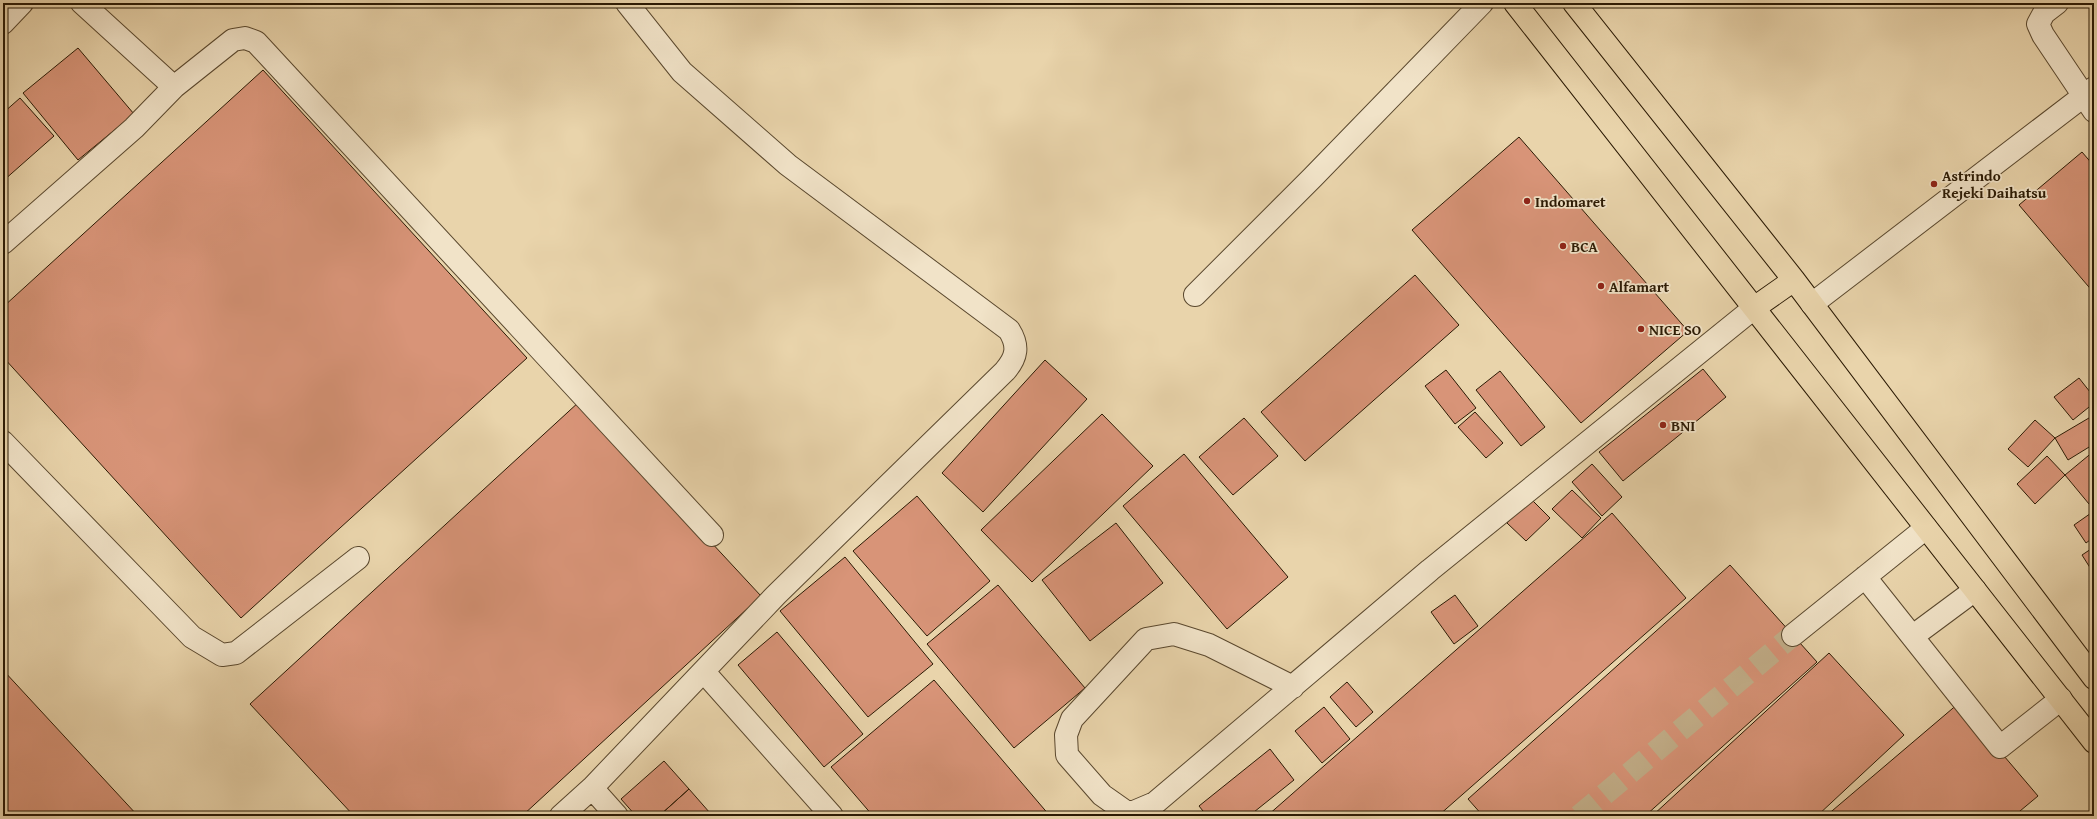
<svg xmlns="http://www.w3.org/2000/svg" width="2097" height="819" font-family="'Gentium Book Plus',serif">
  <style>
    .building { fill: #d89478; stroke: #2b1a04 }
    .lines { fill: none; stroke-linecap: round; stroke-linejoin: round }
    .minor-tunnel { stroke: #c3af8a; stroke-width: 22; stroke-dasharray: 22 11; stroke-linecap: butt }
    .minor-casing { stroke: #5a482e; stroke-width: 24 }
    .highway-casing { stroke: #2b1a04; stroke-width: 24 }
    .minor { stroke: #f1e3c8; stroke-width: 22 }
    .highway { stroke: #e9d4ab; stroke-width: 22 }
    .poi-dot { fill: #8f2418; stroke: #f1e3c8; stroke-width: 1.5 }
    .labels { text-anchor: middle; dominant-baseline: central; stroke-width: 3.5; stroke-linejoin: round; paint-order: stroke }
    .poi-label { font-size: 15px; font-weight: bold; fill: #2b1a04; stroke: #f1e3c8; text-anchor: start }
  </style>
  <rect width="100%" height="100%" fill="#e9d4ab"/>
  <filter id="stains"><feTurbulence type="fractalNoise" baseFrequency=".005" numOctaves="4"/><feColorMatrix values="0 0 0 0 .2 0 0 0 0 .09 0 0 0 0 .02 0 0 0 .5 -.17"/></filter>
  <radialGradient id="worn" r=".72"><stop offset=".6" stop-color="#630" stop-opacity="0"/><stop offset="1" stop-color="#630" stop-opacity=".3"/></radialGradient>
  <path class="building" d="M78,48L134,114L78,160L23,93Z
    M263,70L527,358L241,618L3,357V307Z
    M20,98L54,136L3,181V113Z
    M1519,137L1688,331L1581,423L1412,230Z
    M2082,152L2094,166V293L2019,205Z
    M1415,275L1459,325L1305,461L1261,412Z
    M1045,360L1087,399L983,512L942,473Z
    M1703,369L1726,397L1623,481L1599,452Z
    M1446,370L1476,408L1455,424L1425,386Z
    M1500,371L1545,427L1521,446L1476,390Z
    M2079,378L2094,397V403L2073,420L2054,397Z
    M580,401L761,596L522,816H354L250,704Z
    M1475,412L1503,443L1486,458L1458,427Z
    M1102,414L1153,466L1032,582L981,530Z
    M2094,415V444L2068,460L2055,438Z
    M1244,418L1278,456L1233,495L1199,457Z
    M2035,420L2055,438L2028,467L2008,449Z
    M2094,451V500L2089,504L2065,475Z
    M1184,454L1288,577L1227,629L1123,506Z
    M2047,456L2065,475L2035,504L2017,484Z
    M1592,464L1622,497L1602,516L1572,482Z
    M1572,490L1601,518L1582,538L1552,509Z
    M917,496L990,581L927,636L853,551Z
    M1531,499L1550,518L1526,541L1507,523Z
    M2094,511V537L2086,543L2074,525Z
    M1612,513L1686,598L1438,816H1267Z
    M1116,523L1163,583L1090,641L1042,580Z
    M2094,547V574L2082,555Z
    M845,557L933,664L868,717L780,611Z
    M1730,565L1817,662L1645,816H1483L1468,799Z
    M998,585L1085,688L1014,748L927,644Z
    M1455,595L1478,626L1454,644L1431,612Z
    M777,632L863,734L824,767L738,665Z
    M1829,653L1904,735L1817,816H1652Z
    M3,670L138,816H3Z
    M934,680L1050,816H873L831,767Z
    M1347,682L1373,712L1356,727L1330,697Z
    M1959,703L2038,796L2014,816H1826Z
    M1324,707L1350,739L1322,763L1295,731Z
    M1270,749L1294,780L1249,816H1207L1199,806Z
    M664,761L689,789L659,816H636L621,799Z
    M689,789L710,813L707,816H659Z"/>
  <g class="lines">
    <path class="minor-tunnel" d="M1579,816L1793,635"/>
    <g class="minor-casing">
      <path id="minor" d="M2057,3L2044,13L2038,24L2043,35L2094,111
        M3,23L22,3
        M174,87L233,40L245,38L256,42L712,535
        M3,243L134,128L174,87L82,3
        M1195,295L1313,177L1482,3
        M1812,304L2094,88
        M3,442L192,637L222,655L236,653L358,558
        M1865,577L2000,747L2061,699
        M1793,635L1926,528
        M1913,636L1975,590
        M704,672L832,816
        M1293,687L1209,645L1174,634L1146,639L1072,719L1066,735L1067,755L1102,795L1129,814L1155,803L1430,570L1754,308
        M561,816L592,788
        M617,816L592,788L776,595L1005,371C1017,357 1019,346 1009,330L788,165L682,72L627,3"/>
    </g>
    <g class="highway-casing">
      <path id="highway" d="M1515,3L2094,742
        M1574,3L1794,280L2094,678
        M1754,308L1794,280"/>
    </g>
    <use href="#minor" class="minor"/>
    <use href="#highway" class="highway"/>
  </g>
  <g class="poi-dot">
    <circle cx="1934" cy="184" r="4"/>
    <circle cx="1527" cy="201" r="4"/>
    <circle cx="1563" cy="246" r="4"/>
    <circle cx="1601" cy="286" r="4"/>
    <circle cx="1641" cy="329" r="4"/>
    <circle cx="1663" cy="425" r="4"/>
  </g>
  <g class="labels">
    <g class="poi-label">
      <text x="1942" y="175">Astrindo<tspan x="1942" dy="17">Rejeki Daihatsu</tspan></text>
      <text x="1535" y="201">Indomaret</text>
      <text x="1571" y="246">BCA</text>
      <text x="1609" y="286">Alfamart</text>
      <text x="1649" y="329">NICE SO</text>
      <text x="1671" y="425">BNI</text>
    </g>
  </g>
  <rect width="2097" height="819" fill="none" stroke="#e9d4ab" stroke-width="16"/>
  <rect x="4" y="4" width="2089" height="811" fill="none" stroke="#2b1a04" stroke-width="2"/>
  <rect x="8" y="8" width="2081" height="803" fill="none" stroke="#2b1a04"/>
  <rect width="100%" height="100%" filter="url(#stains)"/>
  <rect width="100%" height="100%" fill="url(#worn)"/>
</svg>
